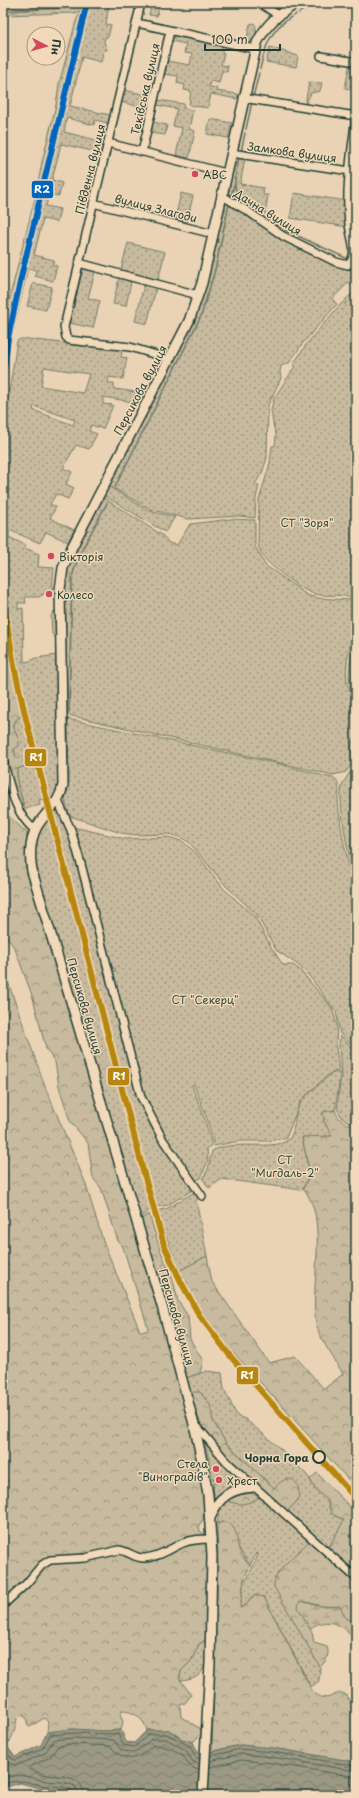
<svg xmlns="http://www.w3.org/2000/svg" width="359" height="1798" font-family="'Playpen Sans',sans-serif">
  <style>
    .grass { fill: url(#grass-dots); stroke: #737c69; fill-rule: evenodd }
    .forest { fill: url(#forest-crowns); stroke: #737c69 }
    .wetland { fill: url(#wetland-marsh); stroke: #737c69 }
    .water { fill: url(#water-waves); stroke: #697463 }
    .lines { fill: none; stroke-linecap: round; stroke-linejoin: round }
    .shore { stroke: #516254; stroke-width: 1 }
    .stream { stroke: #697463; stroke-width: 1.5 }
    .minor-casing { stroke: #1f3d34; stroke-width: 10 }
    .major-casing { stroke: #1f3d34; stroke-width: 12 }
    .minor { stroke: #f1d9b9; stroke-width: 7 }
    .major { stroke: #f1d9b9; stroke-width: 9 }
    .rail-1-casing { stroke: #f1d9b9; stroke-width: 9 }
    .rail-2-casing { stroke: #f1d9b9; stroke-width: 9 }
    .rail-1 { stroke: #b68610; stroke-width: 6 }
    .rail-2 { stroke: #0065bd; stroke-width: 6 }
    .poi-dot { fill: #d1495b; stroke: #f1d9b9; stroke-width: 1.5 }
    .stop-dot { fill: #f1d9b9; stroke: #1f3d34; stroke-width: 2 }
    .labels { text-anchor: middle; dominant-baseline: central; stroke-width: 3; stroke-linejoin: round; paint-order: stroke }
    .street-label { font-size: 11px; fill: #1f3d34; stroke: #f1d9b9 }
    .poi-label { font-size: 11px; fill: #1f3d34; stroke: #f1d9b9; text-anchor: start }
    .park-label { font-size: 11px; fill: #304a3f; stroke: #f1d9b9 }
    .stop-label { font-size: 11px; font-weight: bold; fill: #1f3d34; stroke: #f1d9b9; text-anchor: end }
    .line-badge { stroke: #f1d9b9; stroke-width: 1.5 }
    .badge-label { font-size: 11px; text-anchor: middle; font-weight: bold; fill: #fff }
  </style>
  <defs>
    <pattern id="grass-dots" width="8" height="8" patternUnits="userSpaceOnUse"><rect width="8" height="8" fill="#c7ba9e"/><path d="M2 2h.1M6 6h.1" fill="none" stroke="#a19882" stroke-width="1.8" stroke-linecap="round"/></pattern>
    <pattern id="forest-crowns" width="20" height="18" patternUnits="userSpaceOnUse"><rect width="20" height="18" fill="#c7ba9e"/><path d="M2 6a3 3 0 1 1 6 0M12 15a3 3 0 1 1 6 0" fill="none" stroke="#a19882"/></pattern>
    <pattern id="wetland-marsh" width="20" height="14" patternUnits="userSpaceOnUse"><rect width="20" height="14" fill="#c7ba9e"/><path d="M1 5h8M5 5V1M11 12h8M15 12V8" fill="none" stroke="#a19882"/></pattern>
    <pattern id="water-waves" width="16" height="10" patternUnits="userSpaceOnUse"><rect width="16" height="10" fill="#9b9983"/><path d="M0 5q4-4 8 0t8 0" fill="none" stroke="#7e7e6c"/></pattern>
  </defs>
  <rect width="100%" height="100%" fill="#e9d3b4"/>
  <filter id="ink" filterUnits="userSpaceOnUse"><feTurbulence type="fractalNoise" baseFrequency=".025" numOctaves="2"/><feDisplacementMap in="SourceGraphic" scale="8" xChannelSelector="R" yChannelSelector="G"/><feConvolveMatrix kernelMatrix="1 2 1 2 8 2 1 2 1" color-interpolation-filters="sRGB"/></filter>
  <g filter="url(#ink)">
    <path class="grass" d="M85,3L20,273L3,361V333L8,304L36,194L42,162L56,105L59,84L76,21Z
      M90,3H109L106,24L111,25L108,37H105L104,42L107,50H104L101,62L82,57L70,106L110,115L108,123L95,120L94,125L67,118L64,132L104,142L101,153L61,144L52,180L62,183L59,196L49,194L46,206L60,209L57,222L43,219L34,255L54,260L52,265L57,266L53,281L35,276L36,270L28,268L13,333H12L26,268Z
      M152,3H160L157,16L149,15Z
      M254,23C259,31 256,40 246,43L250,24Z
      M173,35L222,46V52L224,53L221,65L228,66L227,72L222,71L219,83L210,81L209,87L217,88L216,91L238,94L237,99L211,94L208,108L189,105L191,91L184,90L185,85L177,83L178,76L164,74L167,61L190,65L192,54L184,53L186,44L171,41Z
      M270,47L298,56L296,67L266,62Z
      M350,62L356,63V90L345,88Z
      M309,82L322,83L320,91L311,93L305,105Z
      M124,90L151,96L148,109L121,102Z
      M158,100L184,104L183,108L193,110L189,129L195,131L189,158L176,155L182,128L173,126L177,109L157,105Z
      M210,119L232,123L228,138L207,134Z
      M153,122L167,125L165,135L150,133Z
      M356,147V249L351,219Z
      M235,158L245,159L240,184L264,188L263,195H268L265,214L262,212L258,216L227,192Z
      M181,193L193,196L187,222L175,219Z
      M294,193L347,201L348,227L290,218Z
      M224,202L354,270L356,272V282L353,286L349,282L332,299L337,304L303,343L289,363L281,366L280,372L281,378L268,405L267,458L262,473L255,484L259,485L256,498L255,518L240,516L188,519L150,509L108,485L192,323Z
      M128,243L165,252L158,280L121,270Z
      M83,269L95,272L88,298L100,301L93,328L69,323Z
      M119,278L131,282L126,306L113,304Z
      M33,283L52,287L46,310L27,306Z
      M144,285L156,288L147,324L135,321Z
      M356,290V602C344,591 330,598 315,594C304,592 275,570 267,561C262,557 258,548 258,542L259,500L270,463L272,446H275L276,434L273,425H275L273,424L271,410L274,398L294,368V363L308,342L339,306L343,302L345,304L346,303L345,300Z
      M20,339H28L122,350L121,357L127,358L123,379L109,377L108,383H114V389L144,393L139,403L103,397V404L113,405L103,429L91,425L89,431L97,434L89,449L76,445L63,468L72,472L66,484L74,488L68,499L56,494L50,504L56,507L50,518L74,530L68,542L46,532L40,543L9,530V537L25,545V548L39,554L38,567L54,568L52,589L39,597H25L26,603H18V609L23,608L24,662L30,661L36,658L57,655L59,785L58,792L51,803L20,679L3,568L6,441L4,426L17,341ZM44,367L89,374L83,393L41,386ZM34,406L75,420L73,425L33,410Z
      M108,486L149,511L175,517L165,532L103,495Z
      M102,497L162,535L169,543L177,545L190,524L231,519L255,520V546L265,565L307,595L317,598L350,600L355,603C359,631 333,679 356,699V736L352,744L351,765L346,772L333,775L68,715L64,596L66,568Z
      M54,611L56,612L57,635L55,637L52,634L51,616Z
      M356,633V697C342,685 353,650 356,633Z
      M22,715L32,754L16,759L14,748L18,739C11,730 13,721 22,715Z
      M68,719L280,764L336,779C341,786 338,793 338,800C339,815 346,870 356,879V1047C348,1045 348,1037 340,1034L336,1012L310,977L298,965L276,950L257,915L226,886L189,842L180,837L169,834L136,835L121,833L70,816L65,801L69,780Z
      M356,739V876C349,868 339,803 341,791C342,780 351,774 354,764C356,756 353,747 356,739Z
      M34,763L44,799L39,800L40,805L25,809L17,782V769Z
      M58,809L68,828L139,1097L194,1189L168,1205L156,1207L55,818L56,811Z
      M50,817L151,1209L139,1219L34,861L37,832Z
      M73,827L126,839L168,837L182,841L195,852L224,889L255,917L271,947L283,965H293L300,970L332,1008L337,1026L336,1046L339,1070L328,1075L301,1100L286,1138L268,1141H239L214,1146L207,1119L194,1084L192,1085L205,1120L212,1146L207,1148L208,1160L201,1178L194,1181L173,1151L146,1104L111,971H116L115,968L110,969Z
      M340,1036C347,1039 347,1047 356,1049L355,1125L342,1118L337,1108L341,1075L339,1044Z
      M337,1072L340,1073V1077L335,1110L323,1112L324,1121L332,1136L302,1138L310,1174L302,1190L222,1179L209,1188L203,1179L208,1169L212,1151C232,1139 274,1151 288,1140C295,1134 294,1118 297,1110C303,1095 319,1085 331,1074Z
      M196,1191L200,1197L196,1200L207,1256L179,1271L157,1211L168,1208Z
      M207,1371L222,1373L224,1389L237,1416L245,1419L282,1450L307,1475L315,1489L327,1498L329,1508L335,1516L344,1520L328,1549L286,1513L297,1500L299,1494L288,1479L274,1488L226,1443L213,1421L207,1401L200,1392L191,1394L186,1378Z
      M205,1442L246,1483L230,1486L214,1498L213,1482H221L220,1478L213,1480Z
      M259,1497L309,1541L277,1574L320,1667L319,1681L311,1687L264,1597H251L246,1605L240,1608L244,1579H247L258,1555L256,1553L250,1566L223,1522L217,1524L220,1509L228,1500C236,1506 252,1503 259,1497Z
      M206,1640C206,1662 208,1680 179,1681L181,1671L191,1661L199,1644Z"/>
    <path class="forest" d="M3,3H84L80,11L75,13L3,15Z
      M3,634L6,635L22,715C4,726 21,733 19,746L14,749L16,758L32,754L34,763L17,769V782L23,804L19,806L3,753Z
      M3,811L27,833V846L191,1427L202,1484L205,1508L204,1518L199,1525L200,1531L209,1538L207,1639L199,1644L191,1661L181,1671L179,1678L191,1695L185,1703L180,1705L181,1717L201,1729V1734L193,1742L182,1739L169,1730H147C143,1718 134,1711 122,1711L120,1714L123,1722L121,1730L104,1731L72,1729L47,1732L48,1722L44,1718L30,1727L28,1726L26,1717L20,1715L17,1718C16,1727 13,1739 6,1745H3V968L46,1089L85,1182L103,1241L140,1331H147L148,1328L123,1247L118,1241L101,1188L93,1178L88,1143L70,1121L59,1086L55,1062L46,1049L33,998L15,949L3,931Z
      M335,1110C338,1120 344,1123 354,1126L356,1124V1493L354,1490L356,1488L223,1341L199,1308L179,1271L207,1256L212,1282L269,1363L295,1356L324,1389L343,1374C335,1359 319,1339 316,1323C309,1288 330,1216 303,1189L310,1174L302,1137L332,1136L324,1121L323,1112Z
      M149,1214L161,1252L173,1280L178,1301L188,1316L190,1339L203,1361L200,1373L186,1378L140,1220Z
      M194,1392H200L210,1405L213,1421L226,1443L274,1488C277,1485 282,1480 287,1479C299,1478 301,1493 297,1501C294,1505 289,1509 286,1513C259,1488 225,1463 205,1431C198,1420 194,1407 191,1394Z
      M317,1473L356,1513V1575L328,1549L344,1520L332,1514L328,1501L315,1489L310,1479Z
      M251,1493L259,1497C250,1504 237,1507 228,1500L239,1495Z
      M223,1522C238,1523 236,1539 239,1550C241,1556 246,1561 250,1566L244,1579L240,1608L246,1605L251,1597L255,1595L264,1597L312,1691C330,1707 333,1689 345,1694L356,1710V1762L272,1748L240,1745L212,1751L218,1562L217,1524Z
      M309,1541L356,1583V1621L346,1619L332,1606L325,1607L303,1601L298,1604L312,1632L314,1643L327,1647C330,1655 326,1662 320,1667L274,1587C272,1572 299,1552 309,1541Z"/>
    <path class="wetland" d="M300,1601L325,1607L340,1606L346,1619L356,1621V1638C352,1636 350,1633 346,1630C335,1621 321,1619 310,1629L298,1607Z"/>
    <path class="water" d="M72,1729L104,1731L121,1730L126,1742L134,1743L147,1730H169L182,1739L193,1742L199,1755L240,1745L272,1748L356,1762V1795H88L43,1789L20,1783L3,1788V1745H6L15,1757L41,1745L47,1732Z"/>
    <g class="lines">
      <path class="shore" d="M3,1749L12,1759L16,1760L43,1748L50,1735L72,1733L118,1734L123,1745L134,1747L149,1734H167L190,1746L195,1756L199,1759
        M3,1756L10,1764L18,1765L45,1753L54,1740L72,1738L114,1740L121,1750C135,1755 141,1749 151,1739H166L186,1750L192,1761L199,1764
        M211,1756L240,1749L272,1752L356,1766
        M210,1761L240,1754L271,1757L356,1771
        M210,1767L241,1760L271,1763L356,1777
        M3,1778C23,1772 28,1778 47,1781C56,1782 65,1781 75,1786L78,1795
        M3,1784C25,1777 26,1784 47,1786C56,1787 63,1786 72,1790L73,1795
        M84,1795C83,1774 61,1777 46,1775C41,1774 36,1771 31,1770L30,1767L50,1757L58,1746L72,1744L110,1746C126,1764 138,1761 153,1745C161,1744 178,1751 183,1756C188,1762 189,1768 199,1770"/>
      <path class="stream" d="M278,3L283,9
        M310,7L316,3
        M3,11L65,8L73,6L77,3
        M299,13L305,9
        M294,16L296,14
        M260,69C265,47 270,30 291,17
        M253,97L259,73
        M246,129L252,102
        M241,152L245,133
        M239,157C232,192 231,192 261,214
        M231,197L234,185
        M269,220L281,227
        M285,230L348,259
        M115,487L201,316L215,270L229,204
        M69,712L72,577L78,557L107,503"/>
      <g class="minor-casing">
        <path id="minor" d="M141,3L64,327L66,337L69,340L130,347L170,359
          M260,3L278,15
          M137,23L255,49
          M321,56L356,62
          M243,98L356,116
          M108,143L226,173
          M142,152L170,31
          M231,153L350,171
          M221,195L249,212L283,236L336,262L348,265C359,255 350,236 349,224C345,188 352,151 356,116
          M93,203L213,234
          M79,263L198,295
          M3,760C10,785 14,814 35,830
          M58,801L71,830L81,864L141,1097L163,1140L202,1196
          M195,1424L227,1462L356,1578
          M3,1605L26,1584L42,1565L50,1560L85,1558L119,1550C129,1551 135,1559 145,1558C160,1557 171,1548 183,1543C192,1539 202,1539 212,1539"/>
      </g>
      <g class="major-casing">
        <path id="major" d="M211,1516C218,1496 233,1488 254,1487
          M203,1795L210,1663L212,1555L208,1495L202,1461L194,1424L162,1306L32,871C29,855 30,835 40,822C49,809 60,802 63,785L60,589L63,568L72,547L189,321L202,283L257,43C266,24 280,13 297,3"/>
      </g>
      <use href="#minor" class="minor"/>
      <use href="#major" class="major"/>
      <g class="rail-1-casing">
        <path id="rail-1" d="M3,596L14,666L26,719L144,1174L164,1245L181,1282L199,1315L231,1357L356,1499"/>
      </g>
      <g class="rail-2-casing">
        <path id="rail-2" d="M3,377L8,338L22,273L87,3"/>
      </g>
      <use href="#rail-1" class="rail-1"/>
      <use href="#rail-2" class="rail-2"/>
    </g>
  </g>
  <g class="poi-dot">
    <circle cx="195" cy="174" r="4"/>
    <circle cx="51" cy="556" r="4"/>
    <circle cx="49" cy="594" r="4"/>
    <circle cx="216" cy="1469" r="4"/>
    <circle cx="219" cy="1480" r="4"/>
  </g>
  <circle class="stop-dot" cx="319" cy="1457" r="6"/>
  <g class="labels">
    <g class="street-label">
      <text transform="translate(145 89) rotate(-77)">Теківська вулиця</text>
      <text transform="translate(292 152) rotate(8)">Замкова вулиця</text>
      <text transform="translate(90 169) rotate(-76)">Південна вулиця</text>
      <text transform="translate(156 208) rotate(14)">вулиця Злагоди</text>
      <text transform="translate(268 212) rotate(32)">Дачна вулиця</text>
      <text transform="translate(140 390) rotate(-62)">Персикова вулиця</text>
      <text transform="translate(85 1006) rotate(74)">Персикова вулиця</text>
      <text transform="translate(177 1317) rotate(74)">Персикова вулиця</text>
    </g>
    <g class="poi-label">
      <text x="203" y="174">ABC</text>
      <text x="59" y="556">Вікторія</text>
      <text x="57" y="594">Колесо</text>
      <text x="208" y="1463" text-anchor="end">Стела<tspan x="208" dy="13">"Виноградів"</tspan></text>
      <text x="227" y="1480">Хрест</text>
    </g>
    <g class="park-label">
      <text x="307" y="522">СТ "Зоря"</text>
      <text x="205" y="999">СТ "Секерц"</text>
      <text x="285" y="1159">СТ<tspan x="285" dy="13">"Мигдаль-2"</tspan></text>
    </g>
    <g class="stop-label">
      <text x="309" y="1457">Чорна Гора</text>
    </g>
  </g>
  <g class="line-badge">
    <rect x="31" y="180" width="23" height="19" rx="4" fill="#0065bd"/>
    <rect x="24" y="748" width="23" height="19" rx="4" fill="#b68610"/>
    <rect x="107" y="1067" width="23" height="19" rx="4" fill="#b68610"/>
    <rect x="236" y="1366" width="23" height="19" rx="4" fill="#b68610"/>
  </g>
  <g class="badge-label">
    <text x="42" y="193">R2</text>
    <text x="36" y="761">R1</text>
    <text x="119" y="1080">R1</text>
    <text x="247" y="1379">R1</text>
  </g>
  <rect width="359" height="1798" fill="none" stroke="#f1d9b9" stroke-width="16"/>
  <rect x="8" y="8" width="343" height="1782" fill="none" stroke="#1f3d34" stroke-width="1.5" filter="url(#ink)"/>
  <g transform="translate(46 46) rotate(96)"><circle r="19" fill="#f1d9b9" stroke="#9d9b84"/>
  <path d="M0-3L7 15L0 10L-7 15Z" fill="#d1495b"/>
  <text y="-6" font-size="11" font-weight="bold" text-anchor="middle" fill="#1f3d34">Пн</text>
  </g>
  <path d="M205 44v6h75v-6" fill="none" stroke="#1f3d34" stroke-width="2"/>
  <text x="211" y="44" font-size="12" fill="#1f3d34" stroke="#f1d9b9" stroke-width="3" paint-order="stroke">100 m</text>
</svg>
